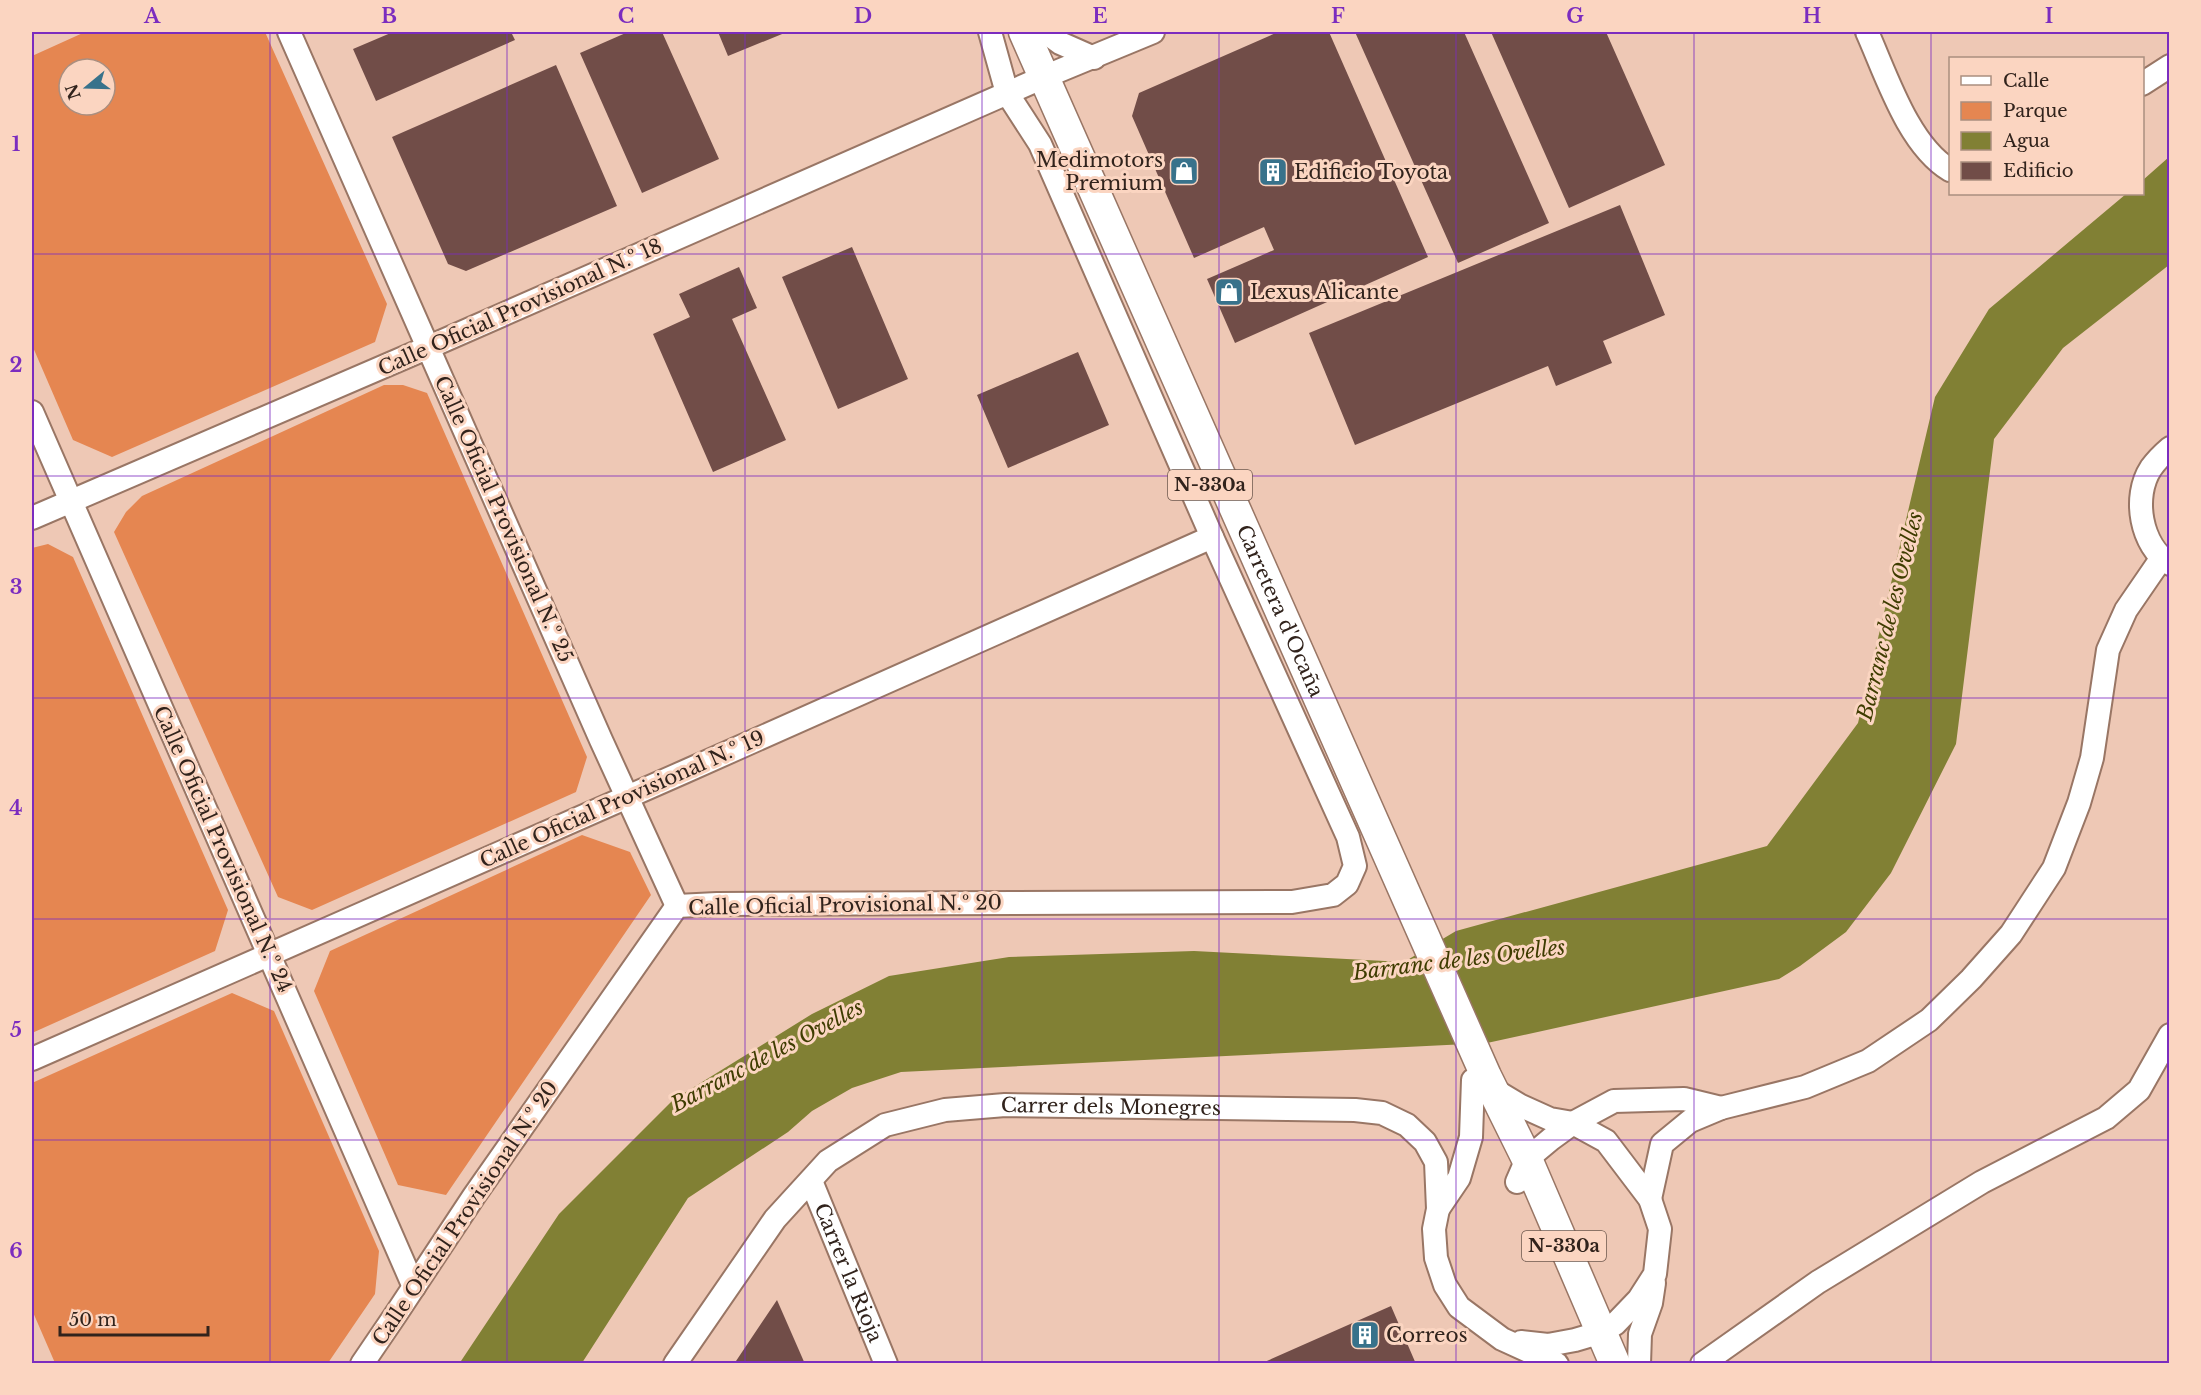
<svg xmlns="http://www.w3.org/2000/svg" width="2201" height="1395" font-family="'Libre Baskerville',serif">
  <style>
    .green { fill: #e58651; fill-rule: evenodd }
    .water { fill: #818034 }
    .building { fill: #714d48 }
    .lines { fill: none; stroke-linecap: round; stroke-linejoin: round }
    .minor-casing { stroke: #997665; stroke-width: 26 }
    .major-casing { stroke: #997665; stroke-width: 33 }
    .minor { stroke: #fff; stroke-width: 22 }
    .major { stroke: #fff; stroke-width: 30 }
    .grid { fill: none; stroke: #7b2cbf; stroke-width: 1.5; stroke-opacity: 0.55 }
    .labels { text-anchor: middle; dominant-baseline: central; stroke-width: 6; stroke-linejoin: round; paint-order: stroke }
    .shield { fill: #fbd5c1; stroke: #6e584e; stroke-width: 1.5 }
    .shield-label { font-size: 18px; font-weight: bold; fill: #31231c }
    .poi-label { font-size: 20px; fill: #31231c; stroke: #fbd5c1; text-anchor: start }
    .street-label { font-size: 20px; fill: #31231c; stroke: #fbd5c1 }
    .water-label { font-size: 21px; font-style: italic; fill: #3e3c00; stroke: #fbd5c1 }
    .neatline { fill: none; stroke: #7b2cbf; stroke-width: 2 }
    .grid-label { font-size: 20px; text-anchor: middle; font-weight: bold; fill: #7b2cbf }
  </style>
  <rect width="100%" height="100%" fill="#eec8b5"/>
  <path class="green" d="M85,32H265L387,304L375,342L112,457L73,440L32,345V56ZM69,69H105V105H69Z
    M384,385H403L427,393L587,757L576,792L312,910L278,897L114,532L126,512L142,496Z
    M48,544L73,557L228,910L215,951L32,1033V548Z
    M582,835L630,852L651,895L446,1195L398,1185L314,991L330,951Z
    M232,993L274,1011L379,1251L375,1294L328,1363H55L32,1310V1083Z"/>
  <path class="water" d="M2169,157V265L2063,348L1994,439L1956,744L1891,873L1846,932L1800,966L1779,979L1487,1043L901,1072L852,1088L812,1111L788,1132L688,1198L582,1363L459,1364L559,1214L673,1100L812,1014L889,976L1009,957L1194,951L1404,962L1456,931L1767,846L1858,723L1935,397L1989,309L2126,194H2142L2143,180Z"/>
  <path class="building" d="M393,32H511L515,40L376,101L353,49Z
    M628,32H662L719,159L642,193L580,53Z
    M718,32H787L728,56Z
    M1278,32H1329L1428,257L1235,343L1207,279L1274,250L1264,227L1194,258L1132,116L1139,93Z
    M1355,32H1464L1549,223L1458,263Z
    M1491,32H1606L1665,165L1569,208Z
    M556,65L617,206L466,271L448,264L392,137Z
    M1620,205L1665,315L1603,341L1612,363L1556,386L1548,366L1355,445L1309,333Z
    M852,247L908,379L838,409L782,277Z
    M739,267L757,308L732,319L786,440L713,472L653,334L690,317L679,294Z
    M1078,352L1109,425L1008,468L977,395Z
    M777,1300L805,1364H734Z
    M1391,1306L1416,1364H1260Z"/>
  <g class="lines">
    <g class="minor-casing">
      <g id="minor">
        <path d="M289,32L601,740L677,906"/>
        <path d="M1045,32L1060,43L1094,58"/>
        <path d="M1867,32C1886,74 1908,145 1950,170"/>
        <path d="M2142,84L2170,66"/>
        <path d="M32,412L414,1287"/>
        <path d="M2170,448C2163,454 2156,461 2151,468C2132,497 2141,546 2170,564"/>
        <path d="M32,518L429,347L1044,77L1153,32"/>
        <path d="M32,1059L684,772L1212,537"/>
        <path d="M1494,1090L1519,1105L1550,1119L1573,1123L1606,1141L1650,1199L1660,1229L1655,1274L1639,1299L1615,1324L1602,1332L1575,1340L1548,1345L1521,1342"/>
        <path id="s1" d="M811,1181L886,1364"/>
        <path d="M1517,1182L1527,1159L1551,1139L1573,1123L1614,1101L1684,1099L1721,1108"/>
        <path d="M1650,1199L1662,1144L1690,1121L1721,1108L1805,1087L1868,1061L1929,1020L1971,979L2011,934L2054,868L2079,803L2092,758L2108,650L2126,610L2161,559"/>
        <path d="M1438,1209L1459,1178L1471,1137L1473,1080"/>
        <path d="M362,1364L396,1314L474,1196L677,906L717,904L1292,902L1333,895L1347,884L1355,866L1348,837L1212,537L1040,144L1007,93L990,32"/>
        <path id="s2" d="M675,1364L775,1219L828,1161L885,1125L945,1110L1005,1105L1355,1110L1382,1113L1407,1125L1425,1142L1436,1162L1438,1209L1434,1229L1436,1258L1445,1285L1459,1307L1502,1339L1557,1364"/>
        <path d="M1639,1364L1640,1334L1651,1303L1654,1283"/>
        <path d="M1702,1364L1818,1282L1982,1182L2106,1118L2139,1090L2170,1035"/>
      </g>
    </g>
    <g class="major-casing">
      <g id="major">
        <path id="s3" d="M1024,32L1486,1076L1527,1159L1615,1364"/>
      </g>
    </g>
    <use href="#minor" class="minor"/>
    <use href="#major" class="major"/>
  </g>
  <path class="grid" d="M270,32V1364M507,32V1364M745,32V1364M982,32V1364M1219,32V1364M1456,32V1364M1694,32V1364M1931,32V1364M32,254H2170M32,476H2170M32,698H2170M32,919H2170M32,1140H2170"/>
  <defs>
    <g id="shop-square" transform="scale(1.5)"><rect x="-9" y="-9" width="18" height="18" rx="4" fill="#38728b" stroke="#fbd5c1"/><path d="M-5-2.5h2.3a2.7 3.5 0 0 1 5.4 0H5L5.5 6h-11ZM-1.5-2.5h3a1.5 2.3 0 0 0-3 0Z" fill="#fff"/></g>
    <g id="building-square" transform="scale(1.5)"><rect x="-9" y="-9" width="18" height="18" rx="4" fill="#38728b" stroke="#fbd5c1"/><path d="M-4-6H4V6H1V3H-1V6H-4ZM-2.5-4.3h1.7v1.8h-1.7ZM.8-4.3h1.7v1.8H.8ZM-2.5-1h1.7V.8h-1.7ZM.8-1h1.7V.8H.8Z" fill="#fff"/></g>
  </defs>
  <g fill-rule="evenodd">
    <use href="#shop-square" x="1184" y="171"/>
    <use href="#building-square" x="1273" y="172"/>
    <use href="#shop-square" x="1229" y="292"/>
    <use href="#building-square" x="1365" y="1335"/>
  </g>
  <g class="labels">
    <g class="shield">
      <rect x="1168" y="470" width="84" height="30" rx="4.5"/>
      <rect x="1522" y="1231" width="84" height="30" rx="4.5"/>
    </g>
    <g class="shield-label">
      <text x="1210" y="485">N-330a</text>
      <text x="1564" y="1246">N-330a</text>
    </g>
    <g class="poi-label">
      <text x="1163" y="160" text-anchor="end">Medimotors<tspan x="1163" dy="23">Premium</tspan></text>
      <text x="1294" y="172">Edificio Toyota</text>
      <text x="1250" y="292">Lexus Alicante</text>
      <text x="1386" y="1335">Correos</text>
    </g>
    <g class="street-label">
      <text transform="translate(520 307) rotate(-24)">Calle Oficial Provisional N.º 18</text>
      <text transform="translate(504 519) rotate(66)">Calle Oficial Provisional N.º 25</text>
      <text stroke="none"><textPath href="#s3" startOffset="633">Carretera d'Ocaña</textPath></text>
      <text transform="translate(622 799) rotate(-24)">Calle Oficial Provisional N.º 19</text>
      <text transform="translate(223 849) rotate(66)">Calle Oficial Provisional N.º 24</text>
      <text transform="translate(845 905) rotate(-1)">Calle Oficial Provisional N.º 20</text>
      <text stroke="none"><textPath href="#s2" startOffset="550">Carrer dels Monegres</textPath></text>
      <text transform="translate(465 1213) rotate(-56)">Calle Oficial Provisional N.º 20</text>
      <text stroke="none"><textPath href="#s1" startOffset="99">Carrer la Rioja</textPath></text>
    </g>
    <g class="water-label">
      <text transform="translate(1890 616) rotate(-76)">Barranc de les Ovelles</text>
      <text transform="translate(1459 960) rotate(-7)">Barranc de les Ovelles</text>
      <text transform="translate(767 1056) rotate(-28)">Barranc de les Ovelles</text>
    </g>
  </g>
  <rect width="2201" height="1395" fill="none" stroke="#fbd5c1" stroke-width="66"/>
  <rect x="1949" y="57" width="195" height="138" fill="#fbd5c1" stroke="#aa8e7f" stroke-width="1.5"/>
  <rect x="1961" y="76" width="30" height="9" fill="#ffffff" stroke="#aa8e7f" stroke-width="1.5"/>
  <text x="2003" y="87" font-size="18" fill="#31231c">Calle</text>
  <rect x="1961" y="102" width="30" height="18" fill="#e58651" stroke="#aa8e7f" stroke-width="1.5"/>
  <text x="2003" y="117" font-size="18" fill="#31231c">Parque</text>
  <rect x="1961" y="132" width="30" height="18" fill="#818034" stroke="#aa8e7f" stroke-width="1.5"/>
  <text x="2003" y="147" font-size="18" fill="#31231c">Agua</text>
  <rect x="1961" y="162" width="30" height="18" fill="#714d48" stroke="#aa8e7f" stroke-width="1.5"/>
  <text x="2003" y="177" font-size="18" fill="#31231c">Edificio</text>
  <g transform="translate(87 87) rotate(251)"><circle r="28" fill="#fbd5c1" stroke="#aa8e7f" stroke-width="1.5"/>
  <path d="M0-4.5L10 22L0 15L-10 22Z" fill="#38728b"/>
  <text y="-9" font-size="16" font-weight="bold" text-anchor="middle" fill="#31231c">N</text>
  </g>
  <path d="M60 1326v9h148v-9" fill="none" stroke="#31231c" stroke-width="3"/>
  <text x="69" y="1326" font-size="18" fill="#31231c" stroke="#fbd5c1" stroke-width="4.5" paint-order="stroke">50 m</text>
  <rect x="33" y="33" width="2135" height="1329" class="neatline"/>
  <g class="grid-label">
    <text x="152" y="23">A</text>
    <text x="389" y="23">B</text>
    <text x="626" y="23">C</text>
    <text x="863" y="23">D</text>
    <text x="1100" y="23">E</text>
    <text x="1338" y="23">F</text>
    <text x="1575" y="23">G</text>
    <text x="1812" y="23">H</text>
    <text x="2049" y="23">I</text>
    <text x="16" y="151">1</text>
    <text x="16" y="372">2</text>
    <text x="16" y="594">3</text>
    <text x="16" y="815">4</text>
    <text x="16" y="1037">5</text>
    <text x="16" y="1258">6</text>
  </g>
</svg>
